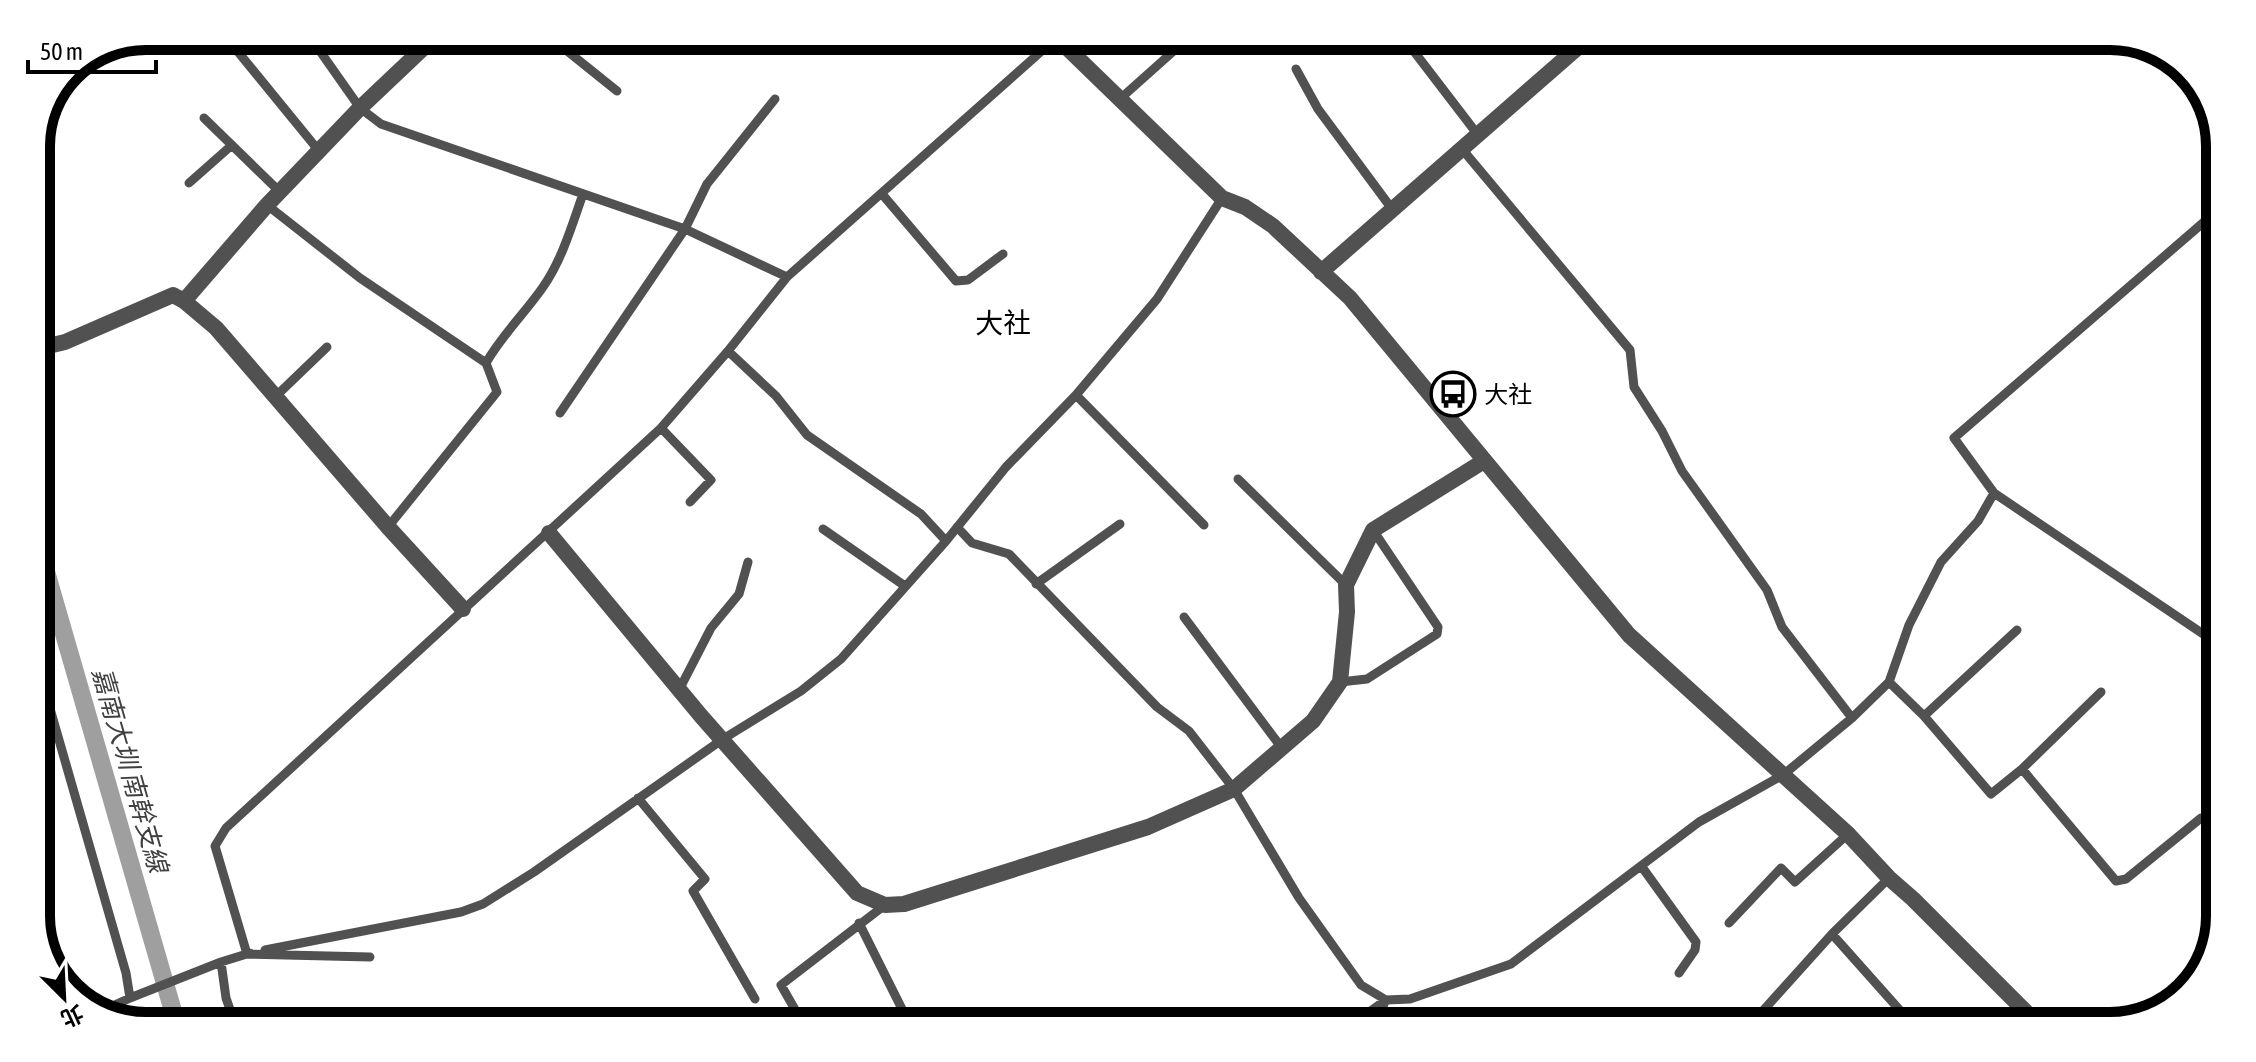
<svg xmlns="http://www.w3.org/2000/svg" width="2256" height="1062" font-family="'Asap Condensed','Noto Sans TC',sans-serif">
  <style>
    .lines { fill: none; stroke-linecap: round; stroke-linejoin: round }
    .canal { stroke: #9f9f9f; stroke-width: 18 }
    .service { stroke: #515151; stroke-width: 9 }
    .minor { stroke: #515151; stroke-width: 16 }
    .tertiary { stroke: #515151; stroke-width: 16 }
    .labels { text-anchor: middle; dominant-baseline: central; stroke-width: 6; stroke-linejoin: round; paint-order: stroke }
    .poi-label { font-size: 24px; fill: #000; stroke: #fff; text-anchor: start }
    .water-label { font-size: 26px; font-style: italic; fill: #404040; stroke: #fff }
    .quarter-label { font-size: 28px; fill: #000; stroke: #fff }
    .rim { fill: none; stroke: #000; stroke-width: 10 }
  </style>
  <rect width="100%" height="100%" fill="#fff"/>
  <g class="lines">
    <path class="canal" d="M36,537L175,1018"/>
    <path class="service" d="M225,36L319,151
      M310,37L360,108L381,124L685,229L787,277
      M411,37L422,51
      M551,38L617,91
      M1406,41L1478,135
      M1296,69L1318,109L1392,209
      M1121,98L1186,40
      M204,118L280,192
      M1462,149L1630,350L1634,387L1662,431L1682,471L1767,590L1782,627L1852,718
      M189,183L232,145
      M882,194L956,281L968,280L1003,254
      M267,205L360,278L486,363
      M728,351L776,396L807,435L921,514L946,541
      M1076,395L1204,525
      M275,397L327,347
      M560,413L685,229L707,184L775,99
      M661,428L711,480L690,502
      M1238,479L1346,585
      M388,527L497,392L486,363C502,335 525,313 543,287C562,260 572,225 583,194
      M957,527L972,543L1009,554L1157,707L1189,731L1234,789L1299,898L1361,985L1386,1000L1376,1020L1377,1023
      M823,529L905,586
      M1036,584L1120,524
      M1184,617L1281,747
      M2215,642L1994,493L1954,438L2219,209
      M36,660L126,973L130,998L97,1013
      M1340,682L1367,679L1437,634L1438,627L1373,530
      M1889,682L1924,716L1991,794L2022,769L2101,692
      M679,690L711,628L739,594L748,562
      M1924,716L2017,630
      M2022,769L2116,881L2126,879L2201,818
      M638,798L705,879L693,891L755,999
      M1642,867L1696,942L1695,950L1679,973
      M859,923L907,1019
      M1729,923L1781,868L1795,882L1848,834
      M1832,934L1913,1025
      M265,950L461,912L483,904L534,872L723,739L801,691L841,659L946,541L1006,467L1076,395L1157,299L1222,198
      M370,957L247,954L215,846L226,828L661,428L728,351L787,277L1054,40
      M221,962L226,998L233,1018
      M130,998L221,962L250,953
      M801,1020L781,985L885,905
      M1354,1023L1386,1000L1410,999L1511,964L1699,822L1783,775L1852,718L1889,682L1909,625L1941,562L1978,521L1994,493
      M1751,1024L1832,934L1889,878"/>
    <path class="minor" d="M184,301L267,205L360,108L435,37
      M36,349L65,342L173,295L184,301L216,328L388,527L463,609
      M549,533L701,716L857,893L885,905L904,904L1148,827L1234,789L1313,721L1340,682L1347,612L1346,585L1373,530L1484,461"/>
    <path class="tertiary" d="M1059,40L1222,198L1245,207L1273,226L1350,298L1629,635L1848,834L1889,878L1913,899L2040,1026
      M1321,272L1584,42"/>
  </g>
  <defs>
    <g id="bus-ring" transform="scale(2.3)"><circle r="9.5" fill="#fff" stroke="#000" stroke-width="1.5"/><path d="M-5-6H5V4H4V6H2V4H-2V6H-4V4H-5ZM-3.5-4V0h7V-4ZM-3.5 1.2v1.5H-2V1.2ZM2 1.2v1.5H3.5V1.2Z" fill="#000"/></g>
  </defs>
  <g fill-rule="evenodd">
    <use href="#bus-ring" x="1453" y="394"/>
  </g>
  <g class="labels">
    <g class="poi-label">
      <text x="1484" y="394">大社</text>
    </g>
    <g class="water-label">
      <text transform="translate(130 770) rotate(74)">嘉南大圳 南幹支線</text>
    </g>
    <g class="quarter-label">
      <text x="1003" y="323">大社</text>
    </g>
  </g>
  <path d="M0 0H2256V1062H0ZM146 50H2110A96 96 0 0 1 2206 146V916A96 96 0 0 1 2110 1012H146A96 96 0 0 1 50 916V146A96 96 0 0 1 146 50Z" fill="#fff" fill-rule="evenodd"/>
  <path class="rim" d="M146 50H2110A96 96 0 0 1 2206 146V916A96 96 0 0 1 2110 1012H146A96 96 0 0 1 50 916V146A96 96 0 0 1 146 50Z"/>
  <g transform="translate(64 998) rotate(156)" stroke="#ffffff" stroke-width="6" paint-order="stroke">
  <path d="M0-6L14 30L0 20L-14 30Z" fill="#000000"/>
  <text y="-12" font-size="22" font-weight="bold" text-anchor="middle" fill="#000000">北</text>
  </g>
  <path d="M28 60v12h128v-12" fill="none" stroke="#000000" stroke-width="4"/>
  <text x="40" y="60" font-size="24" fill="#000000" stroke="#ffffff" stroke-width="6" paint-order="stroke">50 m</text>
</svg>
